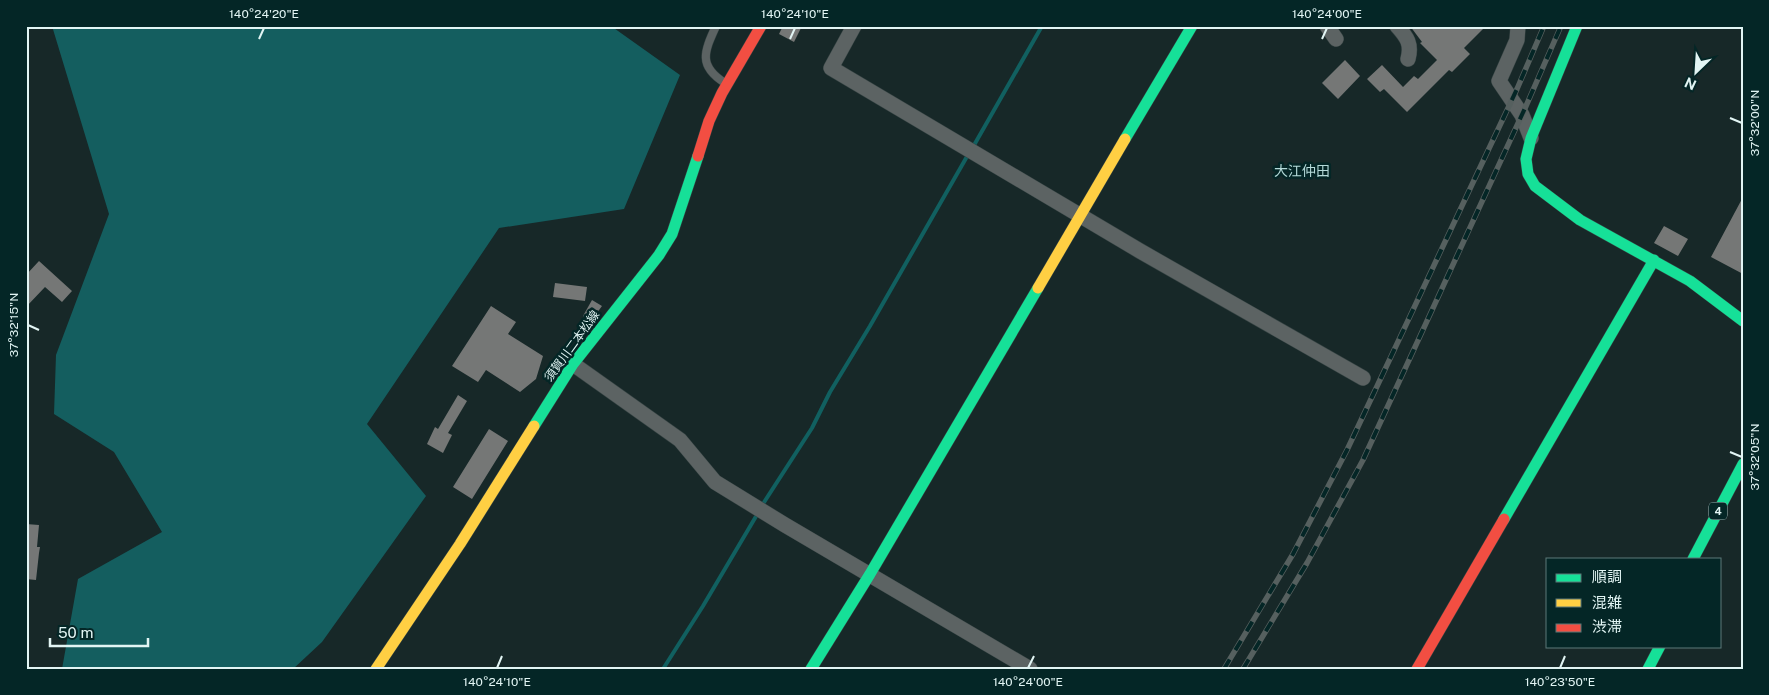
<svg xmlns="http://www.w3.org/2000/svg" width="1769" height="695" font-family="'Public Sans','Noto Sans JP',sans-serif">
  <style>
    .forest { fill: #145e5f }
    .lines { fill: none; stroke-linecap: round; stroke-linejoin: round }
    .stream { stroke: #116060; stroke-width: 4 }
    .building { fill: #757776 }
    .lane-casing { stroke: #354343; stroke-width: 9 }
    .street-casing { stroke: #354343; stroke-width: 16 }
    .fast-casing { stroke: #354343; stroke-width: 12 }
    .slow-casing { stroke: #354343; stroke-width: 12 }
    .jam-casing { stroke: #354343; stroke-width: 12 }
    .lane { stroke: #5c6363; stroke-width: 8 }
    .street { stroke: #5c6363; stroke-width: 15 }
    .fast { stroke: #16e098; stroke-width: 11 }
    .slow { stroke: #ffcf43; stroke-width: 11 }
    .jam { stroke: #f24e42; stroke-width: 11 }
    .rail-casing { stroke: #56605f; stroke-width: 5.5 }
    .rail { stroke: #042626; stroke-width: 4; stroke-dasharray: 11; stroke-linecap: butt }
    .ticks { fill: none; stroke: #e2f5f4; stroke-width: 2 }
    .labels { text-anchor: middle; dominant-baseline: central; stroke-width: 5; stroke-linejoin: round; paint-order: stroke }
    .shield { fill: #042626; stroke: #9fb7b6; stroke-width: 1 }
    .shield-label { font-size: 11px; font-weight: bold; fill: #e2f5f4 }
    .street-label { font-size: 12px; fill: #e2f5f4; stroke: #042626 }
    .neighbourhood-label { font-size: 14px; fill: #b5dad9; stroke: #042626 }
    .neatline { fill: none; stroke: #e2f5f4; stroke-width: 2 }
    .ticks-label { font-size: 12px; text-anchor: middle; fill: #e2f5f4 }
  </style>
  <rect width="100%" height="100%" fill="#172828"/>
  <path class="forest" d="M52,26H611L680,75L624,209L499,228L367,424L426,496L322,642L293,669H62L78,579L162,532L114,452L54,414L56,355L109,214Z"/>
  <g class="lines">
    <path class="stream" d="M973,147L1042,26
      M761,507L812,428L830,392L870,326L969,153
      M663,669L703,606L758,513"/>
  </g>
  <path class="building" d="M783,26H802L794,42L779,34Z
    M1410,26H1486L1464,48L1470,54L1452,72L1449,70L1407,112L1384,89L1380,92L1367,79L1382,65L1403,87L1414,76L1418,79L1437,60L1420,43L1422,42Z
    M1345,60L1360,76L1338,99L1322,83Z
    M1743,197V274L1711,257Z
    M1664,226L1688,239L1678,256L1654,243Z
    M39,261L72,291L62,302L45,287L26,307V275Z
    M555,283L587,287L585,301L553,297Z
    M592,300L602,306L591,321L583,316Z
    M491,306L516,322L508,334L543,356L536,379L520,392L486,370L478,382L452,366Z
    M458,395L467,401L448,433L452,435L443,453L427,444L435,427L438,429Z
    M489,429L508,441L472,499L453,487Z
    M26,524L39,525L37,547H40L39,553L36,580L26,579Z"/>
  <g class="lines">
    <g class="lane-casing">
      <path id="lane" d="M716,26C704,52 698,66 725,83"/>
    </g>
    <g class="street-casing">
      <path id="street" d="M854,26L831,68L1140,251L1363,378
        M1327,26L1336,39
        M1397,26C1407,37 1412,44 1408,59
        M1518,26L1517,40L1499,81L1522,115L1531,138
        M573,364L680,440L715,482L785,525L1030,669"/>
    </g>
    <g class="fast-casing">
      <path id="fast" d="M1577,26L1531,138L1526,159L1528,174L1535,186L1580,220L1690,281L1743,321
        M1125,139L1192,26
        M534,426L573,364L659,255L672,234L698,156
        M1504,519L1654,260
        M1693,559L1743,464
        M811,669L870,574L1038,288
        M1648,669L1660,646"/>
    </g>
    <g class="slow-casing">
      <path id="slow" d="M1038,288L1125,139
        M376,669L460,544L534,426"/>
    </g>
    <g class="jam-casing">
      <path id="jam" d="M698,156L709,121L722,93L761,26
        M1417,669L1504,519"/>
    </g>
    <use href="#lane" class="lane"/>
    <use href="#street" class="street"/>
    <use href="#fast" class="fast"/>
    <use href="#slow" class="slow"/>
    <use href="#jam" class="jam"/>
    <g class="rail-casing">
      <path id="rail" d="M1224,669L1293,554L1347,450L1517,89L1544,26
        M1243,669L1307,563L1363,460L1526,106L1561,26"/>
    </g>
    <use href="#rail" class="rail"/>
  </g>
  <path class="ticks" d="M259,39L264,28M790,39L795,28M1322,39L1327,28M1730,118L1742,123M28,325L39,330M1730,452L1742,457M497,668L502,656M1028,668L1034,656M1560,668L1565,656"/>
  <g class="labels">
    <rect class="shield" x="1709" y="502.5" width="18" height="17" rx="4"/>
    <g class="shield-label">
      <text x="1718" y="511">4</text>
    </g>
    <g class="street-label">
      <text transform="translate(572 346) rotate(-54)">須賀川二本松線</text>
    </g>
    <g class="neighbourhood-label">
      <text x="1302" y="171">大江仲田</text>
    </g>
  </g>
  <rect width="1769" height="695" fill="none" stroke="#042626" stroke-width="55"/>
  <rect x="1546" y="558" width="175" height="90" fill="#042626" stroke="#5d7978"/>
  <rect x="1556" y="574" width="25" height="8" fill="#16e098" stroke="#5d7978"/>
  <text x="1592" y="582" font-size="15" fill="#e2f5f4">順調</text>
  <rect x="1556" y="599" width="25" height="8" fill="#ffcf43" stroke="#5d7978"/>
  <text x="1592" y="608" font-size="15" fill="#e2f5f4">混雑</text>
  <rect x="1556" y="624" width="25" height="8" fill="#f24e42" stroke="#5d7978"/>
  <text x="1592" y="632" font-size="15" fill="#e2f5f4">渋滞</text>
  <g transform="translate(1696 72) rotate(205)" stroke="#042626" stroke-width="4" paint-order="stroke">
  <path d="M0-4L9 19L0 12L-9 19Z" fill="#e2f5f4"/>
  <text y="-8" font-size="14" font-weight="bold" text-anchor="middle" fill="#e2f5f4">N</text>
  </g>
  <path d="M50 638v8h98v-8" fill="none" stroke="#e2f5f4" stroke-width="2.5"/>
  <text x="58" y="638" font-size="15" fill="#e2f5f4" stroke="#042626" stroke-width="4" paint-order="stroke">50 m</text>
  <rect x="28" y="28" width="1714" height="640" class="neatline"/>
  <g class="ticks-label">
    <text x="264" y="18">140°24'20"E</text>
    <text x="795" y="18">140°24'10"E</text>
    <text x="1327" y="18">140°24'00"E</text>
    <text transform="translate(1755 123) rotate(-90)" y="4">37°32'00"N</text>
    <text transform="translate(14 325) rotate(-90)" y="4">37°32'15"N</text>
    <text transform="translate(1755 457) rotate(-90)" y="4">37°32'05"N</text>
    <text x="497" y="686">140°24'10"E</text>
    <text x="1028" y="686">140°24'00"E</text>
    <text x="1560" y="686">140°23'50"E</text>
  </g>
</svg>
